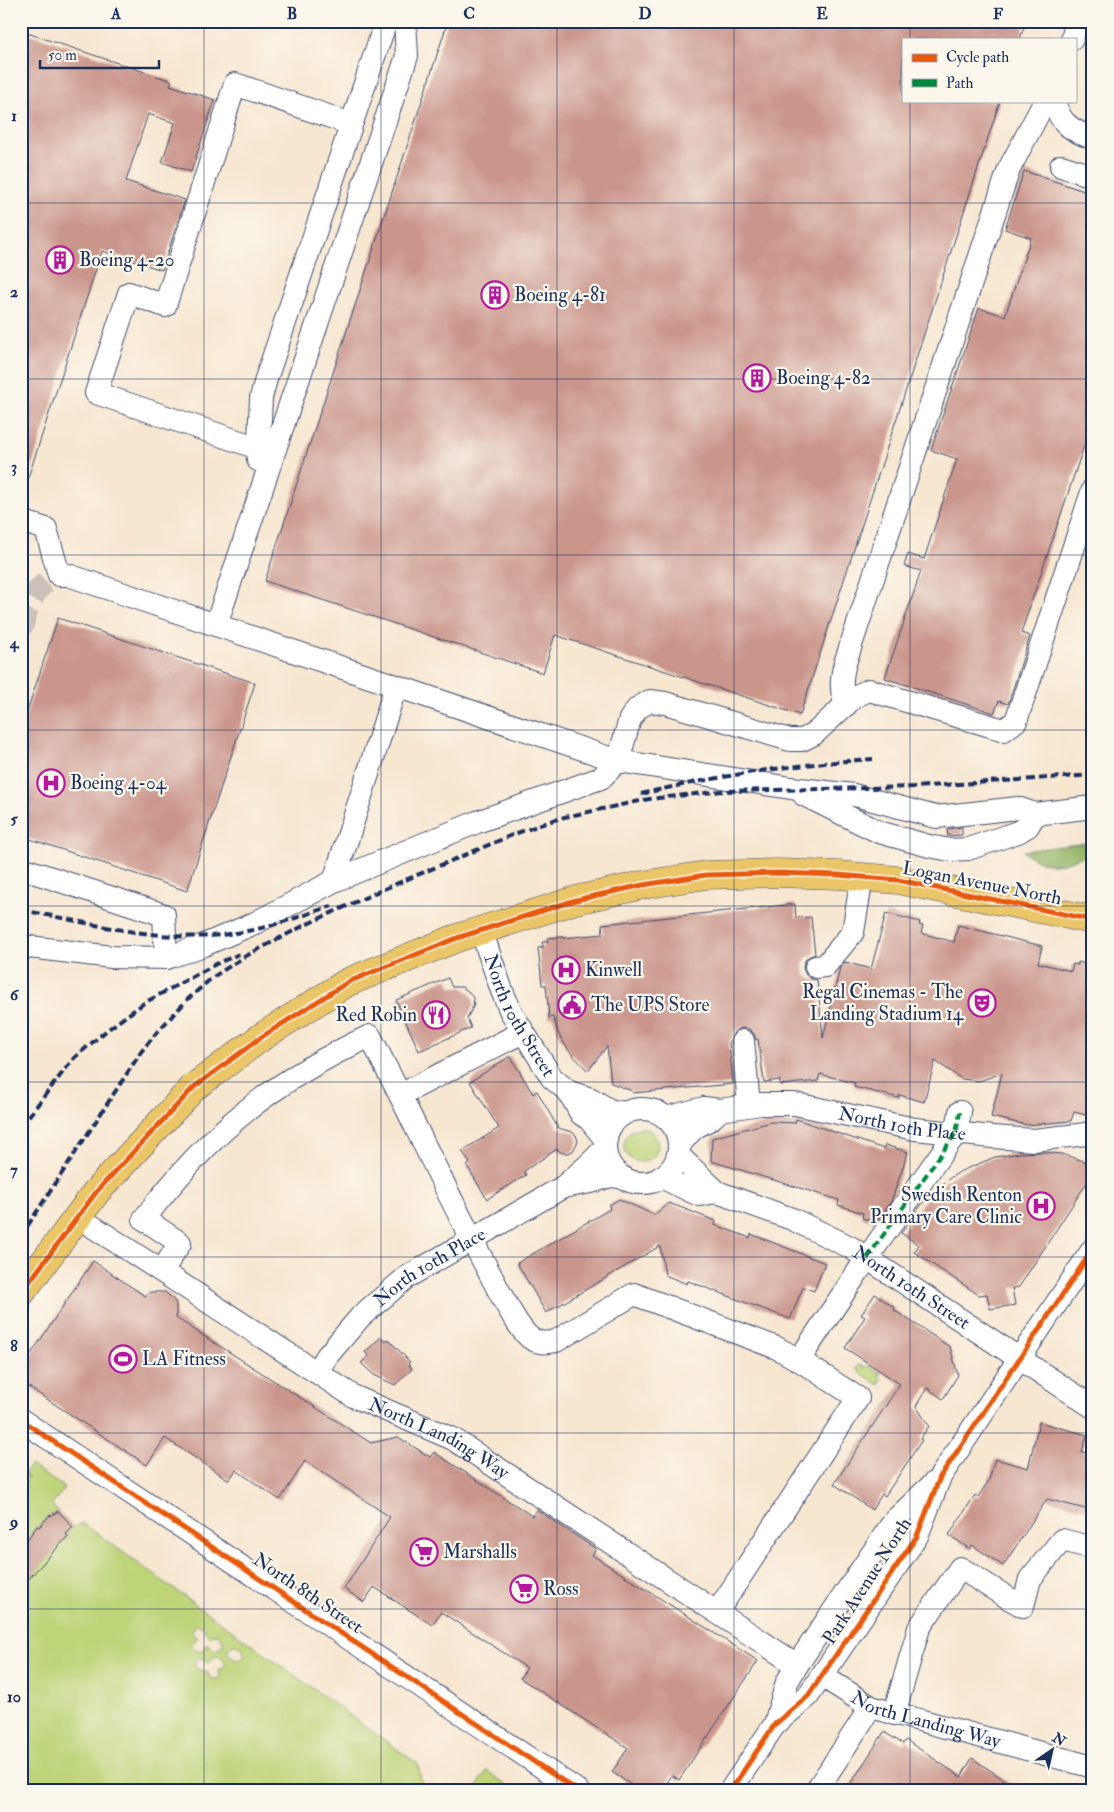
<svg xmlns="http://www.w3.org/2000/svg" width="1114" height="1812" font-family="'IM FELL Double Pica',serif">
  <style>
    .green { fill: #bed479; stroke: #6c826c; fill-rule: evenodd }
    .forest { fill: #96b669; stroke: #587264 }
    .building { fill: #ca968c }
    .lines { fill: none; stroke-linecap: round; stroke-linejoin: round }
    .minor-tunnel { stroke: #cbc1b9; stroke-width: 22; stroke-dasharray: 22 11; stroke-linecap: butt }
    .minor-casing { stroke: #3c4a6f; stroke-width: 24 }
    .major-casing { stroke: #3c4a6f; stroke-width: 29 }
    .minor { stroke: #fff; stroke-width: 22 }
    .major { stroke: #ebc669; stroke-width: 28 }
    .rail { stroke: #1b2f5e; stroke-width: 4; stroke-dasharray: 8 4; stroke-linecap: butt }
    .quiet { stroke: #00873e; stroke-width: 4; stroke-dasharray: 8 4; stroke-linecap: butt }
    .cycleway-casing { stroke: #fbf7ec; stroke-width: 8 }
    .cycleway { stroke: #e8590c; stroke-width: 5 }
    .grid { fill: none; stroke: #1b2f5e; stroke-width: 1; stroke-opacity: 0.55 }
    .labels { text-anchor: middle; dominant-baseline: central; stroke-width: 4.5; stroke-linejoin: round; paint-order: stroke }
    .poi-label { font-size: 19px; fill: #1b2f5e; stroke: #fbf7ec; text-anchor: start }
    .street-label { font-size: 19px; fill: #1b2f5e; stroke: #fbf7ec }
    .neatline { fill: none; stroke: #1b2f5e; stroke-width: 2 }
    .grid-label { font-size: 16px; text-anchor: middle; font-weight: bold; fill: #1b2f5e }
  </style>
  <rect width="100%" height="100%" fill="#fbf7ec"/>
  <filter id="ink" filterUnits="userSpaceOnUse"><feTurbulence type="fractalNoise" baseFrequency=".02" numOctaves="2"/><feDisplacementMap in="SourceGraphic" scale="10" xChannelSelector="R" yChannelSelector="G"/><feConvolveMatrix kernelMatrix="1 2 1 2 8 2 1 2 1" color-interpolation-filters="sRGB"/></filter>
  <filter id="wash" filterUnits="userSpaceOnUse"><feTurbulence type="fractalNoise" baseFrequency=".0096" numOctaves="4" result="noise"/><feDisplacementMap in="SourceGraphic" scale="20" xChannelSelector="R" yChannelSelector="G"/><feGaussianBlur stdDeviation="1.12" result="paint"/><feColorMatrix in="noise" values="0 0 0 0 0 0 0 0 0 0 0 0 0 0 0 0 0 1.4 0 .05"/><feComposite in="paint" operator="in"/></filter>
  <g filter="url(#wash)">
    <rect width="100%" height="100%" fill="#f7e6d0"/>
    <path class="green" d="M624 1145a17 17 0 1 1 34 0a17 17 0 1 1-34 0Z
      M860,1364L865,1368L867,1365L881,1374L879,1377L882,1379L878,1385L856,1369Z
      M30,1465L65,1488L52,1505L58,1511L51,1516L49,1515L39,1527L37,1526L27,1540L21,1536V1488L28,1477L24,1475Z
      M82,1523L418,1764L423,1791H21V1587L68,1536L66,1533L73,1527ZM196,1625C205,1625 203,1631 209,1636L216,1633L223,1640V1645L216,1650L212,1649L207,1643L202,1651L193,1649C190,1640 196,1643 198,1637L193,1635L192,1632ZM236,1645L242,1648L245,1656L241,1659L237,1660L229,1655L227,1651L232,1646ZM217,1656L223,1659L225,1664L223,1669H219L220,1677L217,1679L210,1678L208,1673C202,1669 197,1672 194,1664L197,1658H204L208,1664L212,1658Z
      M487,1771L516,1791H474Z"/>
    <path class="forest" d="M1093,842V853C1063,863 1050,873 1023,851Z"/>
    <g id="blocks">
      <path class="building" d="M448,21H1026L1020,39H903V101H1000L800,715L555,635L543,673L265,581Z
        M21,31L172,81L170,85L215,100L191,172L162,162L175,123L148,114L126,181L185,200L162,270L102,251L24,490H21Z
        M1024,171L1093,194V419L1021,633L1030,636L1008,704L999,701L994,713L885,678L921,571L904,566L908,554L924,559L957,459L931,450L979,308L1005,316L1031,238L1005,229Z
        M58,618L255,683L187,891L21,836V730Z
        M962,827V835L948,836L947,829Z
        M795,904L796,918L811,917L815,954L808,957L804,962L803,968L806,975L811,979L817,980L823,1038L840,968L845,962L871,969L886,913L920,922L919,925L923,926L921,933L954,942L958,925L1042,946L1038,963L1071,971L1073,964L1078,965V962L1093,966V1109L1087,1108L1086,1115L1074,1112L1071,1121L1027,1125L991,1117L1002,1073L979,1081L962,1079L935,1061L924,1102L899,1095V1098L854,1087L855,1083L820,1074L818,1081L780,1085V1080L764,1082L758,1039L756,1040L754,1034L749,1029L742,1028L735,1031L729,1042L733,1084L633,1093L632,1091L611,1083L607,1046L588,1071L569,1051L559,1035L553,1017L549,1018L546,985H542L538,948L543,947L542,942H548L547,938L563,937V938L603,934L602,924Z
        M448,978L452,987H462L469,992L473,998L474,1005L467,1018L471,1028L419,1051L396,1000Z
        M510,1056L533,1094L537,1091L558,1128L572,1132L576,1135L578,1141L573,1151L568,1153H562L557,1149L524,1171L526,1175L487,1199L467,1166L470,1163L462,1151L499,1128L470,1082Z
        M796,1119L884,1149L885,1145L908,1152L891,1202L876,1222L862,1218L863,1213L838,1205L839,1200L711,1161L712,1138L771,1122L795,1123Z
        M1041,1152L1062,1154L1093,1164V1184L1088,1181L1019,1287L1012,1288L1015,1305L990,1309L987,1294L979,1295L914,1252L919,1245L901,1233L925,1200L947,1180L961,1171L995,1157L1020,1153Z
        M619,1199L654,1215L669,1203L716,1221L715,1225L737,1233L750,1238L751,1234L825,1263L814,1291L803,1287L790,1319L688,1281L687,1284L665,1275L660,1246L546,1313L517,1263L610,1209L609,1205Z
        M93,1261L145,1296L150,1292H165L171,1297L176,1303V1318L371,1443L398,1437L430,1457L434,1452L532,1516L537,1510L596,1549L592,1555L758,1661L679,1780L672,1775L662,1791H640L612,1772L628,1748L520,1678L527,1668L441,1612L432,1625L374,1587L364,1602L344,1589L390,1517L305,1461L280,1500L236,1470L229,1480L165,1438L147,1465L21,1382V1369Z
        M875,1294L895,1308L894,1310L950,1347L958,1375L943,1399L927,1388L916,1406L929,1426L920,1439L922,1440L885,1496L882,1494L872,1510L834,1484L900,1384L845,1348L865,1317L861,1315Z
        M381,1337L386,1341L388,1339L410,1362L408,1364L412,1369L395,1385L374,1375L361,1363L369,1356L365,1352Z
        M1039,1422L1087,1435L1082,1452L1093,1455V1511L1047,1499L1003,1566L972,1545L970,1549L949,1535L975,1495L978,1497L989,1480L995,1459L1028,1468Z
        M58,1511L73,1527L66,1534L68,1536L21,1587V1535L27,1540L37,1526L39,1527L50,1515L51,1516Z
        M884,1732L903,1744L906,1740L961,1777L972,1758L1021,1791H846Z"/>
    </g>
  </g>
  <g filter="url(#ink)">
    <use href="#blocks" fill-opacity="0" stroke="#3c4a6f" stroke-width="1"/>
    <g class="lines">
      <path class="minor-tunnel" d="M21,630C29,606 33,585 59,575"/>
      <g class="minor-casing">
        <g id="minor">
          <path d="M1072,39L1077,21"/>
          <path d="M1055,101C1058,123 1074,132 1093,138"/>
          <path d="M1061,166L1093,176"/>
          <path d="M258,448L96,393L129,293L165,306L235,84L351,124"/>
          <path d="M258,460L261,398L266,379L386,21"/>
          <path d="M21,521L46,529L59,575H68L618,761L791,788L854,795L936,817L1018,808L1035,814L1093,807"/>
          <path d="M216,625L407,56L405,21"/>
          <path d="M846,705C840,690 841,678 845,663L1009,169L1045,101"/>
          <path d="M804,795L879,832L929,846L950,850L968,849L1018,832L1028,826L1035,814"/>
          <path d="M21,868L164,915L166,958"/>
          <path d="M334,881L396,686"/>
          <path id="s1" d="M481,930L502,991L511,1012L552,1078L569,1092L591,1099L609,1110L625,1113"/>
          <path d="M21,946L112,957L166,958L204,945L255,923L334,881L477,822L601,778L618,761L630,719L638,708L650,701L665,703L790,740H802L814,734L854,697L869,690L1004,730L1016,721L1093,489"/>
          <path d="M816,967L825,966L853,932L862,877"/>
          <path d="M523,1032L400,1095C429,1154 457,1213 488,1270C497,1287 515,1324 528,1336C536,1344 546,1343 556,1341L634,1294L777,1348L799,1360L858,1398L717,1612"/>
          <path d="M743,1041L749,1105"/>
          <path d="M569,1092L581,1114L589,1119L606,1140"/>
          <circle cx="642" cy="1146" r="37"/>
          <path id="s2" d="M666,1118L704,1108L720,1110L761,1104H795L915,1129L993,1137L1034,1140L1086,1134L1093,1131"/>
          <path d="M679,1146C684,1139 689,1132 696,1127C708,1120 710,1121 720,1110"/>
          <path d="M678,1155L717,1192"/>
          <path id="s3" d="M661,1177L699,1195L717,1192L792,1219L850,1247L1093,1407"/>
          <path d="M563,1187L591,1182L611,1176L624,1178"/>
          <path id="s4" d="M78,1217L353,1396L453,1439L797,1665"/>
          <path d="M162,1271L180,1243L144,1219C210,1132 271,1082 370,1036L400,1095"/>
          <path d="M799,1360L867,1258L956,1133L960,1112"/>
          <path id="s5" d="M317,1372L327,1356L361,1316L407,1277L563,1187C577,1174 594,1162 605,1147"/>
          <path d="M21,1420L578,1791"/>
          <path id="s6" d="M822,1676L871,1707L1093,1767"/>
          <path d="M894,1714L919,1628L960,1568C982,1581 1001,1595 1023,1606L1030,1579L1062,1540L1093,1548"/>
          <path d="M775,1724L787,1682L797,1665L894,1521L935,1482"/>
          <path d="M730,1791L775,1724L808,1696L917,1536L940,1477L1093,1249"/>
          <path d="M816,1791L871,1707"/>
        </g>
      </g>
      <g class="major-casing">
        <path id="major" d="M21,1293L97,1191L194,1087L263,1036L348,982L457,938L576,900L643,885L706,875L778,873L838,875L898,880L1093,920"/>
      </g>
      <use href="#minor" class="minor"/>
      <use href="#major" class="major"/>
      <path class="rail" d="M641,794C717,776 795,764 873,759
        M21,910C89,922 159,944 229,934C264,930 298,917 332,906
        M21,1126L74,1058L107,1030L144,1003L216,964L239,954
        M21,1236L141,1052L157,1032L188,999L213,977L244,957L303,926L384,889L517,833L560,818L649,799L723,791L914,787L1093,775"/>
      <path class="quiet" d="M867,1258L956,1133L960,1112"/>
      <g class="cycleway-casing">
        <path id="cycleway" d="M21,1293L97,1191L194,1087L263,1036L348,982L457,938L576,900L643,885L706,875L778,873L838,875L898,880L1093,920
          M21,1420L578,1791
          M730,1791L775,1724L808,1696L917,1536L940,1477L1093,1249"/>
      </g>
      <use href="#cycleway" class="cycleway"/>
    </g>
  </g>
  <path class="grid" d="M204,21V1791M381,21V1791M557,21V1791M734,21V1791M910,21V39M910,101V1791M21,203H1093M21,379H1093M21,555H1093M21,730H1093M21,906H1093M21,1082H1093M21,1257H1093M21,1433H1093M21,1609H1093"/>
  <defs>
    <g id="building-ring" transform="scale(1.4375)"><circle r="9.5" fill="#fbf7ec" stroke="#b5179e" stroke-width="1.5"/><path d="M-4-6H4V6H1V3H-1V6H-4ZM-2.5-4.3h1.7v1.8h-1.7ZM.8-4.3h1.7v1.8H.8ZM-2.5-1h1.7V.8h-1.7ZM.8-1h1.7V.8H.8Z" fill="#b5179e"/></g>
    <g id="hospital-ring" transform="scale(1.4375)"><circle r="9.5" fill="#fbf7ec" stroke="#b5179e" stroke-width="1.5"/><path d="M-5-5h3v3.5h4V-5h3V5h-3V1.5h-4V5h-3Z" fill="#b5179e"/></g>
    <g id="theatre-ring" transform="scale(1.4375)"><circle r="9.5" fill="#fbf7ec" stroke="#b5179e" stroke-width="1.5"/><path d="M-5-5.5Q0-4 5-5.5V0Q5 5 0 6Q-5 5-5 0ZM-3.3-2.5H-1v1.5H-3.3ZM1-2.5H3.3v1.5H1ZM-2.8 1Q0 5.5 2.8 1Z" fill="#b5179e"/></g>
    <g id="civic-ring" transform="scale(1.4375)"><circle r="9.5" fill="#fbf7ec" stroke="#b5179e" stroke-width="1.5"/><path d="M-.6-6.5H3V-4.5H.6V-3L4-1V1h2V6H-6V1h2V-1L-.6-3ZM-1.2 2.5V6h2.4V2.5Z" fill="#b5179e"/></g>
    <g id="restaurant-ring" transform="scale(1.4375)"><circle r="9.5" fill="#fbf7ec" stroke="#b5179e" stroke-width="1.5"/><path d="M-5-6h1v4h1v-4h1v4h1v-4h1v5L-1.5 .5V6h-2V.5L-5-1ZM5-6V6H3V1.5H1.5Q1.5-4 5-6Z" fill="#b5179e"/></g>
    <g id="stadium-ring" transform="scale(1.4375)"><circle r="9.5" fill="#fbf7ec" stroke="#b5179e" stroke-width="1.5"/><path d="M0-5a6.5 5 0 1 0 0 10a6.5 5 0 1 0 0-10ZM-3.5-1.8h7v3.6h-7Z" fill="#b5179e"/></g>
    <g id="supermarket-ring" transform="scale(1.4375)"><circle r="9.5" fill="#fbf7ec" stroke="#b5179e" stroke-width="1.5"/><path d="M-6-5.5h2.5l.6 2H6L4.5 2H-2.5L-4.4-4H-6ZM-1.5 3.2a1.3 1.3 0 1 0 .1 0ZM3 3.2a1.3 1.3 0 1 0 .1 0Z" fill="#b5179e"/></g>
  </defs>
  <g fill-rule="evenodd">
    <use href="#building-ring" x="60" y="260"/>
    <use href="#building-ring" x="495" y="295"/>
    <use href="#building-ring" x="757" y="378"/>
    <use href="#hospital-ring" x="51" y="783"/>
    <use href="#hospital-ring" x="566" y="970"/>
    <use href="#theatre-ring" x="982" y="1003"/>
    <use href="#civic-ring" x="572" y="1005"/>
    <use href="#restaurant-ring" x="436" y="1015"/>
    <use href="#hospital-ring" x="1041" y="1206"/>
    <use href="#stadium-ring" x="123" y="1359"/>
    <use href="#supermarket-ring" x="424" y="1552"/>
    <use href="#supermarket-ring" x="524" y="1589"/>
  </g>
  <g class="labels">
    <g class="poi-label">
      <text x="79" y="260">Boeing 4-20</text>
      <text x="514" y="295">Boeing 4-81</text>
      <text x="776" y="378">Boeing 4-82</text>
      <text x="70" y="783">Boeing 4-04</text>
      <text x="585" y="970">Kinwell</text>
      <text x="963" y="992" text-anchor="end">Regal Cinemas - The<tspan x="963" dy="22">Landing Stadium 14</tspan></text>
      <text x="591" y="1005">The UPS Store</text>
      <text x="417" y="1015" text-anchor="end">Red Robin</text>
      <text x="1022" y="1195" text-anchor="end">Swedish Renton<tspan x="1022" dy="22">Primary Care Clinic</tspan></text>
      <text x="142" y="1359">LA Fitness</text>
      <text x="443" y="1552">Marshalls</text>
      <text x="543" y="1589">Ross</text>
    </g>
    <g class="street-label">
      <text transform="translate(982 883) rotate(11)">Logan Avenue North</text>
      <text stroke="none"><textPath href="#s1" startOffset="94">North 10th Street</textPath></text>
      <text stroke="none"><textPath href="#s2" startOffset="240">North 10th Place</textPath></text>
      <text stroke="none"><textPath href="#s5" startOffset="156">North 10th Place</textPath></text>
      <text stroke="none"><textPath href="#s3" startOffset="278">North 10th Street</textPath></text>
      <text stroke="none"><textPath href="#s4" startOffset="424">North Landing Way</textPath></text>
      <text transform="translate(867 1581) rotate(-57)">Park Avenue North</text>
      <text transform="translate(308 1593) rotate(34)">North 8th Street</text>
      <text stroke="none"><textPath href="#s6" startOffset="114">North Landing Way</textPath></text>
    </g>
  </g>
  <rect width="1114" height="1812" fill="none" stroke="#fbf7ec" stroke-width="55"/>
  <rect x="902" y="38" width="175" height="65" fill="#fbf7ec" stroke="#a1a7b3"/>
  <rect x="912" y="54" width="25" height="8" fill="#e8590c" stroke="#a1a7b3"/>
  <text x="946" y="62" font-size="15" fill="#1b2f5e">Cycle path</text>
  <rect x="912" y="79" width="25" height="8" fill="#00873e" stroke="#a1a7b3"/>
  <text x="946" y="88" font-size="15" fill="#1b2f5e">Path</text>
  <g transform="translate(1052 1750) rotate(34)" stroke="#fbf7ec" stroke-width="4" paint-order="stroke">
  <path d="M0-4L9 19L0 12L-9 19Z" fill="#1b2f5e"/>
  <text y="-8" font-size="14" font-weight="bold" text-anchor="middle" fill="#1b2f5e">N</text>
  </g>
  <path d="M40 60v8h119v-8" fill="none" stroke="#1b2f5e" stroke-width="2.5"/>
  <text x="48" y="60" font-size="15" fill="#1b2f5e" stroke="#fbf7ec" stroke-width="4" paint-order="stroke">50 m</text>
  <rect x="28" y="28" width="1058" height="1756" class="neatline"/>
  <g class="grid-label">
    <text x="116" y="19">A</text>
    <text x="292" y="19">B</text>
    <text x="469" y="19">C</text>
    <text x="645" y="19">D</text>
    <text x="822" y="19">E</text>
    <text x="998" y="19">F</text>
    <text x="14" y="121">1</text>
    <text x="14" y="297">2</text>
    <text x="14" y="472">3</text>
    <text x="14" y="648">4</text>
    <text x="14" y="824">5</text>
    <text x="14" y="1000">6</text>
    <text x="14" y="1175">7</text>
    <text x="14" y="1351">8</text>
    <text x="14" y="1527">9</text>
    <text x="14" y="1702">10</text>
  </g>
</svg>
